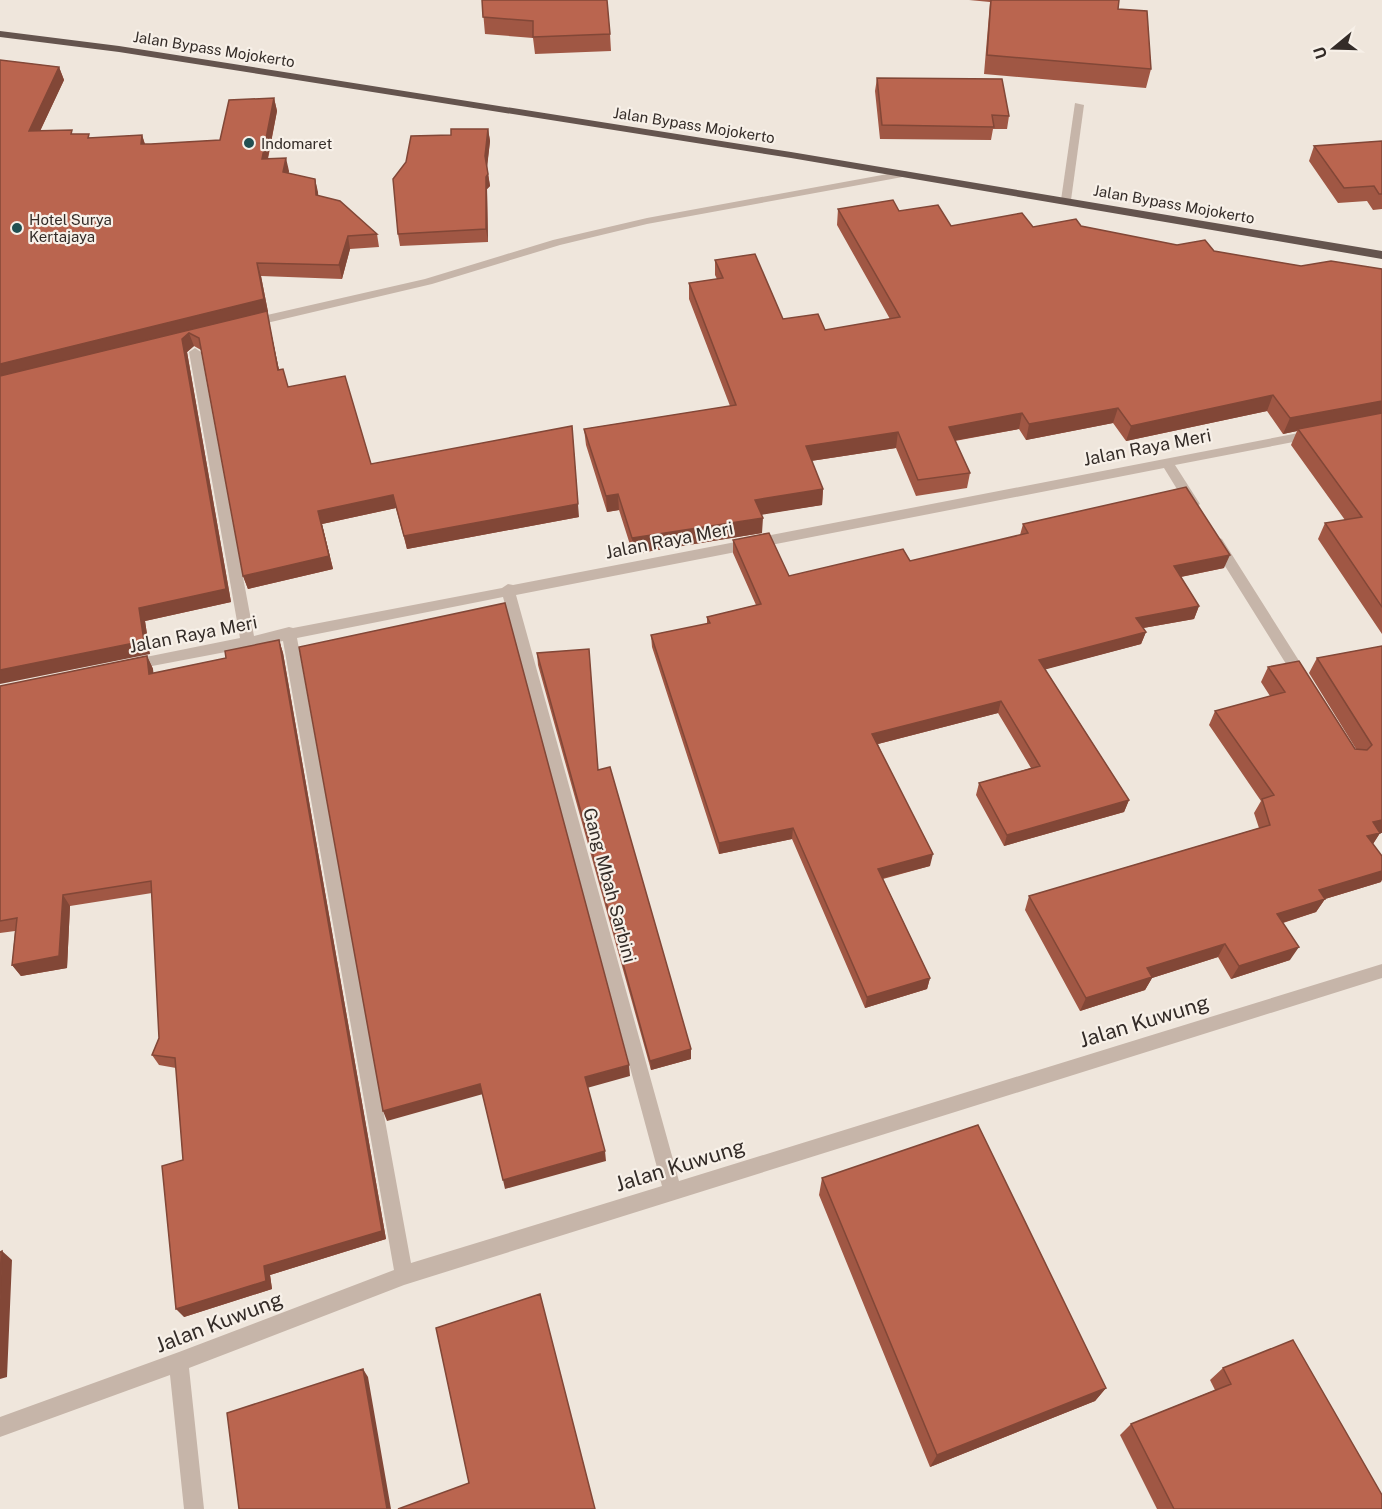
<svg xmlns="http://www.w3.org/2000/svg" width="1382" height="1509" font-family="'Public Sans',sans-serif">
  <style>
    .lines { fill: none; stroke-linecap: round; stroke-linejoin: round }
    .service { fill: #c6b5a9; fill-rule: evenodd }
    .minor { fill: #c6b5a9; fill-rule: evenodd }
    .trunk { fill: #64544e; fill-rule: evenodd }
    .wall { fill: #a05744 }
    .shaded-wall { fill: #824737 }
    .building { fill: #ba654f; stroke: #824737; stroke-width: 1.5 }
    .poi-dot { fill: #225052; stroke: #f7f0e8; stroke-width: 2 }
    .labels { text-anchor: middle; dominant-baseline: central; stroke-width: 4.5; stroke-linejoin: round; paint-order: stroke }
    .far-street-label { font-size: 15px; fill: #342c28; stroke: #f7f0e8 }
    .far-poi-label { font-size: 15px; fill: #342c28; stroke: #f7f0e8; text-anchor: start }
    .street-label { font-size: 18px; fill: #342c28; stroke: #f7f0e8 }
    .near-street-label { font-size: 21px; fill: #342c28; stroke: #f7f0e8 }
  </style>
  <rect width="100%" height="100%" fill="#efe6dc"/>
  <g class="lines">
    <path class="service" d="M1075,103L1084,105L1071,200L1066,203L1061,200Z"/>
    <path class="minor" d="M904,171L908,172V176L647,224L560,245L432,284L250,327L244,323L250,319L425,279L553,240L647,218Z
      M195,348L201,352L254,636L289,627L293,628L502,588L508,584L513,585L1314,430L1320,434L1314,438L1175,465L1200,504L1193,509L1188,507L1164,468L516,595L679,1181L1382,964V978L404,1285L189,1368L204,1509H184L170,1375L0,1437V1417L179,1352L394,1270L283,641L131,670L124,665L131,660L240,638L189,352ZM503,597L662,1186L411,1263L297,638Z
      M1217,537L1222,539L1308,675L1310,679L1308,683H1298L1210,542Z"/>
    <path class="trunk" d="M0,31L119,46L791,152L1382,251V259L791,158L119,52L0,37Z"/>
  </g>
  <path class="wall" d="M482,0L610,34L611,51L535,54L533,38L485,34Z
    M969,0H1119L1118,9L1151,69L1146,88L984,74L990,2Z
    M0,60L59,67L64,80L40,131L74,134L91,138L142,135L145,144H151L220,140L274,98L277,111L268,159L289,171L288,174L315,179L318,196L377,234L379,247L350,249L342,279L261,276L268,312L267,313L279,370L288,387L371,464L579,517L407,549L396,508L322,524L333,569L248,589L243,576L201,350L194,346L187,352L231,602L145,621L150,654Z
    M877,78L1009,116L1007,129H993L991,140L880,139L875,91Z
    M488,129L490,141L487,166L490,186L487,189L488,242L400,246L398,234L451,135Z
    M1382,141V209L1373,210L1367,201L1338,203L1309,161L1314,146Z
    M838,209L899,211L951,226L1033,227L1081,226L1177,245L1214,251L1301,266L1382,269V634L1318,539L1325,523L1345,520L1291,445L1297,431L1283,434L1267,411L1126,441L1113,423L1026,440L1019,429L955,441L970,473L967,488L916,496L896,448L811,461L823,489L822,505L762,514V533L633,554L619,510L607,512L586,445L584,429L730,406L689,299V283L717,279L715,275V260L783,319L825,330L890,319L837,225Z
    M1023,524L1224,568L1181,577L1199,606L1194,619L1143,628L1146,632L1141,644L1045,669L1129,800L1124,812L1004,846L976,795L979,783L1031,768L998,713L878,744L930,866L883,879L930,978L927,989L865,1008L792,839L719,854L652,647L651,635L707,624V617L756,605L733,553V540L789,576L910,561L1020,535Z
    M279,640L283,653L386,1239L270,1275L272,1289L184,1317L183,1160L176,1068L159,1065L152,1055L159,1038L152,893L70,906L67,968L21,976L12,965L15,931L0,933V686L147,656L153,669V673L226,658Z
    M1382,646V833H1380L1373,844L1381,882L1325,899L1316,912L1283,923L1290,960L1231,979L1218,957L1152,978L1145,990L1080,1011L1025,910L1029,896L1259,828L1254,813L1261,801L1209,725L1215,711L1270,696L1261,682L1268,667L1355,749H1356L1309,673L1317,658Z
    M537,653L598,770L691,1059L651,1070L538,665Z
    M822,1178L1106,1388L1095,1401L930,1467L819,1195Z
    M1223,1368L1382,1509H1157L1120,1435L1131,1424L1215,1390L1210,1380Z"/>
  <path class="shaded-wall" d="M59,67L64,80L34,144L29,131Z
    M274,98L277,111L265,172L262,159Z
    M488,129L490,141L487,168L485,156Z
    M142,135L146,148L141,144Z
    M286,158L289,171L286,186L283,172Z
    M488,174L490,186L487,189L488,242L486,229V177Z
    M315,179L318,192L319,209L316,195Z
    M348,236L350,249L342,279L339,265Z
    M257,263L261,276L268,312L267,313L282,384L278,370L267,313L0,379V364Z
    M189,333L194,346L187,352L231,602L145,621L150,654L0,684V670L139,608L182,339Z
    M1273,395L1267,411L1126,441L1131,426Z
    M1382,401V416L1298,429L1297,431L1283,434L1290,418Z
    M1118,408L1113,423L1026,440L1029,424Z
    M1022,413L1019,429L946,442L949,427Z
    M572,426L579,517L407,549L404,536Z
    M898,432L896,448L804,462L806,446Z
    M823,489L822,505L754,516L755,500Z
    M618,494L619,510L607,512L606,496Z
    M393,495L396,508L322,524L333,569L248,589L243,576L318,511Z
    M763,518L762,533L633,554L632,538Z
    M1230,555L1224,568L1170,579L1174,566Z
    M1199,606L1194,619L1132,630L1136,618Z
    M1146,632L1141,644L1036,672L1039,660Z
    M279,640L283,653L386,1239L270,1275L272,1289L184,1317L176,1309L264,1266Z
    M147,656L153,669L155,686L149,674Z
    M1001,701L998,713L870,746L872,734Z
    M1129,800L1124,812L1004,846L1007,835Z
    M1382,820V833H1380L1371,847L1358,850L1373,822Z
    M793,828L792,839L719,854V843Z
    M933,854L930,866L876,880L878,869Z
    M1382,871V880L1381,882L1325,899L1316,912L1269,927L1277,914L1319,890Z
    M63,895L70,906L67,968L21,976L12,965Z
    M1225,944L1218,957L1152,978L1145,990L1080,1011L1086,998L1147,968Z
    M1299,947L1290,960L1231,979L1239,966Z
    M930,978L927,989L865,1008L867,997Z
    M691,1049V1059L651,1070L650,1061Z
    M629,1065L630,1076L587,1088L585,1077Z
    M480,1084L483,1094L387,1121L383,1111Z
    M605,1151L606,1161L505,1189L503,1180Z
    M2,1251L12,1260L7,1377L0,1379V1300Z
    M363,1369L368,1377L391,1509H387Z
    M1106,1388L1095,1401L930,1467L937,1455Z"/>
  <path class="building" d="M482,0H607L610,34L533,37V21L483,17Z
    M991,0H1119L1118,9L1147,11L1151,69L987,55Z
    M0,60L59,67L29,131L72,130L71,134H89L88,138L142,135L141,144H151L220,140L229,100L274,98L262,159L286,158L283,172L315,179L316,195L340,201L377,234L348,236L339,265L257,263L264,299L0,364Z
    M877,78L1002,79L1009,116L992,115L994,127L882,125Z
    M451,129H488L485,156L488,174L486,177V229L398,234L393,179L406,162L411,136L451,135Z
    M1382,141V194H1379L1374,186L1344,188L1314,146Z
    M893,200L899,211L938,205L951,226L1022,213L1033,227L1076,219L1081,226L1177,245L1205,240L1214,251L1301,266L1331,261L1382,269V401L1290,418L1273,395L1131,426L1118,408L1029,424L1022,413L949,427L970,473L918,480L898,432L806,446L823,489L755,500L763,518L632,538L618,494L606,496L584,429L736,405L689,283L723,278L715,260L755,254L783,319L818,314L825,330L900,317L838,209Z
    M267,311L278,370L283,369L288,387L345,376L371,464L572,426L578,504L404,536L393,495L318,511L329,556L243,576L199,338L189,333L182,339L226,589L139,608L144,641L0,670V376Z
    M1382,413V607L1325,523L1362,517L1298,429Z
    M1186,487L1230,555L1174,566L1199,606L1136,618L1146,632L1039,660L1129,800L1007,835L979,783L1040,766L1001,701L872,734L933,854L878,869L930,978L867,997L793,828L719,843L651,635L710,623L707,617L761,604L733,540L769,533L789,576L903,549L910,561L1028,533L1023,524Z
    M505,603L629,1065L585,1077L605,1151L503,1180L480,1084L383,1111L299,647Z
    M279,640L382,1231L264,1266L266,1281L176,1309L162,1166L183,1160L175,1058L152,1055L159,1038L151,881L63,895L59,956L12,965L17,918L0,921V686L147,656L149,674L226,658L225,651Z
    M1382,646V820L1373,822L1380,833L1367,836L1382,856V871L1319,890L1325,899L1277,914L1299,947L1239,966L1225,944L1147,968L1152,977L1086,998L1029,896L1270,825L1262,799L1274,795L1215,711L1285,692L1268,667L1299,661L1355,749L1367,750L1372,745L1317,658Z
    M589,649L598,770L610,767L691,1049L650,1061L537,653Z
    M978,1125L1106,1388L937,1455L822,1178Z
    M2,1251L0,1300V1252Z
    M540,1294L595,1509H398L469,1483L436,1328Z
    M1293,1340L1382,1495V1509H1174L1131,1424L1231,1384L1223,1368Z
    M363,1369L387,1509H239L227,1413Z"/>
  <g class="poi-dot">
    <circle cx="249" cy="143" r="6"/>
    <circle cx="17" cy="228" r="6"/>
  </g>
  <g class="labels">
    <g class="far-street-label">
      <text transform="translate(214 49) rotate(9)">Jalan Bypass Mojokerto</text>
      <text transform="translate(694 125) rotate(9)">Jalan Bypass Mojokerto</text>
      <text transform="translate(1174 204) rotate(10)">Jalan Bypass Mojokerto</text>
    </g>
    <g class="far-poi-label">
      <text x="261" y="143">Indomaret</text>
      <text x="29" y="219">Hotel Surya<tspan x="29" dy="17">Kertajaya</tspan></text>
    </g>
    <g class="street-label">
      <text transform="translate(1147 447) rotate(-11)">Jalan Raya Meri</text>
      <text transform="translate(669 540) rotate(-11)">Jalan Raya Meri</text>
      <text transform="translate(193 634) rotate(-11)">Jalan Raya Meri</text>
      <text transform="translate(610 885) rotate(75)">Gang Mbah Sarbini</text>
    </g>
    <g class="near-street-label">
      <text transform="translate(1144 1021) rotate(-17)">Jalan Kuwung</text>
      <text transform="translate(680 1165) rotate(-17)">Jalan Kuwung</text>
      <text transform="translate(219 1322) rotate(-21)">Jalan Kuwung</text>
    </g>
  </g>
  <g transform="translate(1334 48) rotate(251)" stroke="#f7f0e8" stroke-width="4.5" paint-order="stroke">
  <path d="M0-4.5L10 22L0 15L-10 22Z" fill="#342c28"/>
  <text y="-9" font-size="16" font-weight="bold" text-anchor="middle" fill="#342c28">U</text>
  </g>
</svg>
